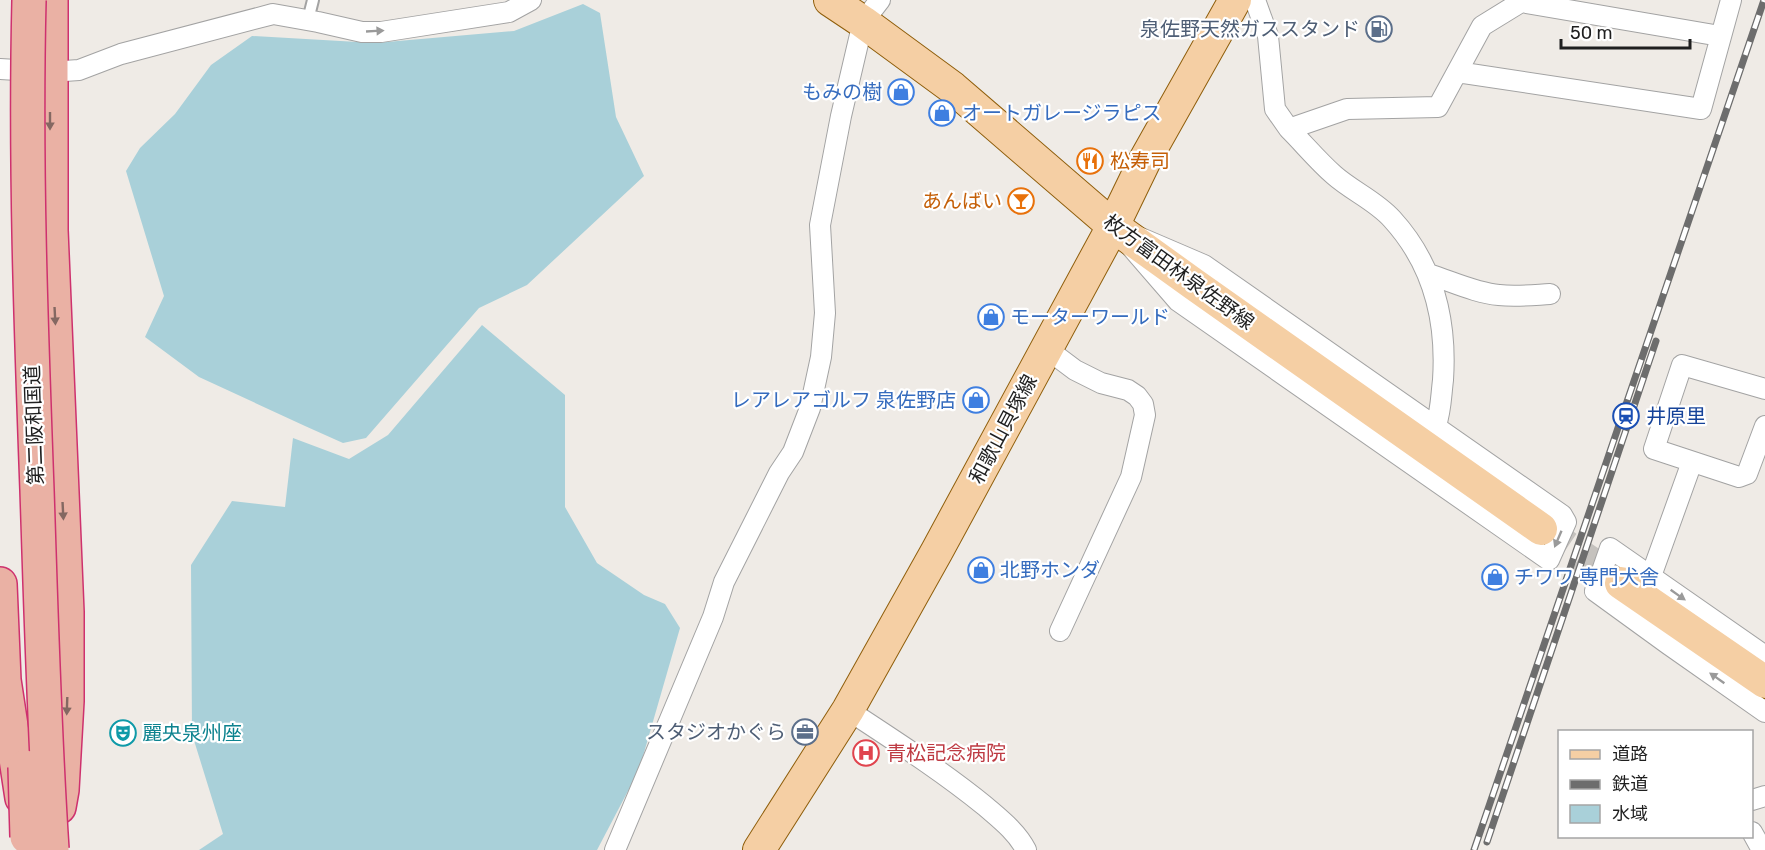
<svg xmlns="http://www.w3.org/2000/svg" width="1765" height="850" font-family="Rubik,'Noto Sans JP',sans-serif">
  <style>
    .water { fill: #a9d0d9 }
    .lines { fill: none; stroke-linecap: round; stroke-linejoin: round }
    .primary-tunnel { stroke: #c5c2be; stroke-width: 32; stroke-dasharray: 32 16; stroke-linecap: butt }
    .service-casing { stroke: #a3a3a3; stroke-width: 14 }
    .minor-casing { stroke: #a3a3a3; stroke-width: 22 }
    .primary-casing { stroke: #8f5e0b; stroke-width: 34 }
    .trunk-casing { stroke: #ce316e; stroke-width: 36 }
    .service { stroke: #fff; stroke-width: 10 }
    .minor { stroke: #fff; stroke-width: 20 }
    .primary { stroke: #f5cfa4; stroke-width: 32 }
    .trunk { stroke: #eab1a4; stroke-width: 33 }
    .rail-casing { stroke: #6d6d6d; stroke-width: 7 }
    .rail { stroke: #fff; stroke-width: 4.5; stroke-dasharray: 14; stroke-linecap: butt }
    .trunk-bridge-casing { stroke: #ce316e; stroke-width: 36; stroke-linecap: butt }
    .trunk-bridge { stroke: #eab1a4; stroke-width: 33 }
    .oneway { fill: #9a9a9a }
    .oneway2 { fill: #846862 }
    .labels { text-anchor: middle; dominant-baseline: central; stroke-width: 4.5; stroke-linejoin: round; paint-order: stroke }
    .service-label { font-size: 20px; fill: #4e5e75; stroke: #fff; text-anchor: end }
    .shop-label { font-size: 20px; fill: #366cbe; stroke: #fff; text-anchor: start }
    .food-label { font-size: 20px; fill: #c56008; stroke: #fff; text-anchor: start }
    .street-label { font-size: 20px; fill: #1f1f1f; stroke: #fff }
    .transit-label { font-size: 20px; fill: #164399; stroke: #fff; text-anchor: start }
    .culture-label { font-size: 20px; fill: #0d838f; stroke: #fff; text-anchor: start }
    .health-label { font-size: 20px; fill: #be3a42; stroke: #fff; text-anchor: start }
  </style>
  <rect width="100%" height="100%" fill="#efebe6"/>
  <path class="water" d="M583,4L600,13L616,117L644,176L527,285L479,308L366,438L343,443L305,426L199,377L145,337L164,296L126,171L140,148L175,114L211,65L252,36L375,43L514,31Z
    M482,325L565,395V507L597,563L644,595L665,604L680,628L639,770L597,850H199L223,834L192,734L191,565L232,501L285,507L293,438L349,459L388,435Z"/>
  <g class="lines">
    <path class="primary-tunnel" d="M1541,529L1621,583"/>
    <g class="service-casing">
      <path id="service" d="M308,20L313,0"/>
    </g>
    <g class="minor-casing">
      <path id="minor" d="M1255,0L1268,36L1275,109L1289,129L1347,109L1438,107L1482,26L1521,2L1522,0
        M1521,2L1720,36
        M0,69L50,72L79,70L121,54L273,14L318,22L362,32H381L509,12L531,0
        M1457,72L1701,109L1731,0
        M1289,129C1304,144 1318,161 1334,175C1352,191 1376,201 1392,219C1434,265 1447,320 1443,380C1441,396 1441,411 1436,425
        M1113,226L1204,265L1562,515L1566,522L1549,560L1178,301Z
        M1428,274C1451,281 1475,293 1499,295C1516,297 1533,295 1550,294
        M1047,349L1075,370L1101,383L1128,390L1137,396L1143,404L1145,415L1131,477L1060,631
        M1765,389L1682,365L1654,449L1739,477L1747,474L1765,426
        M1651,576L1692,462
        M1765,656L1610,548L1595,591L1668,644L1765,712
        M848,710C895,741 942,771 985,806C1000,819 1017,832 1026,850
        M1752,800L1765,796
        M1752,832L1762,850
        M615,850L713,617L724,582L779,473L793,452L810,408L821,357L825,313L820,225L841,116L863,22L880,0"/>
    </g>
    <g class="primary-casing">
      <path id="primary" d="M830,0L863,22L953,88L1113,226L1195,285L1541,529
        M1621,583L1765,682
        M759,850L848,710L937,551L1113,226L1146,158L1235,0"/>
    </g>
    <g class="trunk-casing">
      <path id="trunk" d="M51,0V230L67,612V701L62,790L59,807
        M0,584L4,680L22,798"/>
    </g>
    <use href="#service" class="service"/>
    <use href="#minor" class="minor"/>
    <use href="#primary" class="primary"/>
    <use href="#trunk" class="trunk"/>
    <g class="rail-casing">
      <path id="rail" d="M1487,842L1656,341
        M1474,850L1764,0"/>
    </g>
    <use href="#rail" class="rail"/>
    <g class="trunk-bridge-casing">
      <path id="trunk-bridge" d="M29,0C25,164 31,327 37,490C41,610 44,729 52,849
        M25,767L27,837"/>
    </g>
    <use href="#trunk-bridge" class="trunk-bridge"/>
  </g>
  <defs><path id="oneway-solid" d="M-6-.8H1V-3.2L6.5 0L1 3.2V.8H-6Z" transform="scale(1.5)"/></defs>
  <g class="oneway">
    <use href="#oneway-solid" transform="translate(375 31) rotate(-3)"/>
    <use href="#oneway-solid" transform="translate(1558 539) rotate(113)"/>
    <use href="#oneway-solid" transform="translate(1678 595) rotate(35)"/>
    <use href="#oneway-solid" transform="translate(1717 678) rotate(-145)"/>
  </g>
  <g class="oneway2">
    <use href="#oneway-solid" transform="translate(50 121) rotate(90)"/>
    <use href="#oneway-solid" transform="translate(55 316) rotate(87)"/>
    <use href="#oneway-solid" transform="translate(63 511) rotate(87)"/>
    <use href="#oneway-solid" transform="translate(67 706) rotate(92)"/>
  </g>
  <defs>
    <g id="fuel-ring" transform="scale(1.35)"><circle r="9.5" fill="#fff" stroke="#5c6f8a" stroke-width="1.5"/><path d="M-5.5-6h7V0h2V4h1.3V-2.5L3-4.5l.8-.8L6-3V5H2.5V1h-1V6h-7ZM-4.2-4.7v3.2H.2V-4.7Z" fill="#5c6f8a"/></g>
    <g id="shop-ring" transform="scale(1.35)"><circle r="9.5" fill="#fff" stroke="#3f7fe0" stroke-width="1.5"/><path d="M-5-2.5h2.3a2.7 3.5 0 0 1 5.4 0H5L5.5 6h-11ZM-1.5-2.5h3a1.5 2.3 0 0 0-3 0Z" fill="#3f7fe0"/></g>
    <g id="restaurant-ring" transform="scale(1.35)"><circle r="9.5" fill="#fff" stroke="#e8710a" stroke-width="1.5"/><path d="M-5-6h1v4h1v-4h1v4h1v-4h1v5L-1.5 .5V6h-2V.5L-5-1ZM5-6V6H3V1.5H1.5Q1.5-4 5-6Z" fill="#e8710a"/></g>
    <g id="bar-ring" transform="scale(1.35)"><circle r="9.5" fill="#fff" stroke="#e8710a" stroke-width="1.5"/><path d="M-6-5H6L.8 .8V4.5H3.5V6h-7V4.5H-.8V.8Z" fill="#e8710a"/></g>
    <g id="station-ring" transform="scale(1.35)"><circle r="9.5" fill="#fff" stroke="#1a4fb4" stroke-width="1.5"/><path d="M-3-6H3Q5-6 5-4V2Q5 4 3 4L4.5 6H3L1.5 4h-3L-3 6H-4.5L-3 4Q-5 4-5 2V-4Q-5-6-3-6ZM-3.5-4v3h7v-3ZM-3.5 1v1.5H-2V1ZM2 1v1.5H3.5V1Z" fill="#1a4fb4"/></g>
    <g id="office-ring" transform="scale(1.35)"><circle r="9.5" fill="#fff" stroke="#5c6f8a" stroke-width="1.5"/><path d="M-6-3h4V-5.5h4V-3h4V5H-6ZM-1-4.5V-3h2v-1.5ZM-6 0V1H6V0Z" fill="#5c6f8a"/></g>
    <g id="theatre-ring" transform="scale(1.35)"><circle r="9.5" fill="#fff" stroke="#0f9aa8" stroke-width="1.5"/><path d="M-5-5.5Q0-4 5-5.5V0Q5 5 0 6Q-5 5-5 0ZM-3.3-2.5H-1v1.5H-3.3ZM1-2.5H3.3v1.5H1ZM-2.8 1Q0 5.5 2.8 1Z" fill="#0f9aa8"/></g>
    <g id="hospital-ring" transform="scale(1.35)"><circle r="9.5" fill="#fff" stroke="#e0444e" stroke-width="1.5"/><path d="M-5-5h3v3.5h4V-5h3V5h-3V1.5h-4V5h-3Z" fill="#e0444e"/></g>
  </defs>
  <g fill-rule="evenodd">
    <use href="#fuel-ring" x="1379" y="29"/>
    <use href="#shop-ring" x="901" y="92"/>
    <use href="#shop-ring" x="942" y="113"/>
    <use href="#restaurant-ring" x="1090" y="161"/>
    <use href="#bar-ring" x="1021" y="201"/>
    <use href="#shop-ring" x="991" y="317"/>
    <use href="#shop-ring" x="976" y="400"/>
    <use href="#station-ring" x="1626" y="416"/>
    <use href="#shop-ring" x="981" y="570"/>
    <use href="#shop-ring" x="1495" y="577"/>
    <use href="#office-ring" x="805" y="732"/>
    <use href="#theatre-ring" x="123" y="733"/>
    <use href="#hospital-ring" x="866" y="753"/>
  </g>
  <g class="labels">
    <g class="service-label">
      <text x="1360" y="29">泉佐野天然ガススタンド</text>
      <text x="786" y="732">スタジオかぐら</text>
    </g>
    <g class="shop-label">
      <text x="882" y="92" text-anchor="end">もみの樹</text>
      <text x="962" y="113">オートガレージラピス</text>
      <text x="1010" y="317">モーターワールド</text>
      <text x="956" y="400" text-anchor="end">レアレアゴルフ 泉佐野店</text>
      <text x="1000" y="570">北野ホンダ</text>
      <text x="1514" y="577">チワワ 専門犬舎</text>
    </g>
    <g class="food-label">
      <text x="1110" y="161">松寿司</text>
      <text x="1002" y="201" text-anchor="end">あんばい</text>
    </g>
    <g class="street-label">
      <text transform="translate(1179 272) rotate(36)">枚方富田林泉佐野線</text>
      <text transform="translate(34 425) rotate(-92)">第二阪和国道</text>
      <text transform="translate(1003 429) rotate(-62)">和歌山貝塚線</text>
    </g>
    <g class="transit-label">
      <text x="1646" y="416">井原里</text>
    </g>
    <g class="culture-label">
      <text x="142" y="733">麗央泉州座</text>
    </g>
    <g class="health-label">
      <text x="886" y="753">青松記念病院</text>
    </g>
  </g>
  <rect x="1558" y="730" width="195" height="108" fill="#ffffff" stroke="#a5a5a5" stroke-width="1.5"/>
  <rect x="1570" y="750" width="30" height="9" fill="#f5cfa4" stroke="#a5a5a5" stroke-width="1.5"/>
  <text x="1612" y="760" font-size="18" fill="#1f1f1f">道路</text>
  <rect x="1570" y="780" width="30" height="9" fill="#6d6d6d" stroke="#a5a5a5" stroke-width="1.5"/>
  <text x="1612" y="790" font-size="18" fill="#1f1f1f">鉄道</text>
  <rect x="1570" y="805" width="30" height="18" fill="#a9d0d9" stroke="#a5a5a5" stroke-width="1.5"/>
  <text x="1612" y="820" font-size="18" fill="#1f1f1f">水域</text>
  <path d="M1561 39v9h129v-9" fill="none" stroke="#1f1f1f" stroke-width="3"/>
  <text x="1570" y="39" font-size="18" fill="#1f1f1f" stroke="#ffffff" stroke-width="4.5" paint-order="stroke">50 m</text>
</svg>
